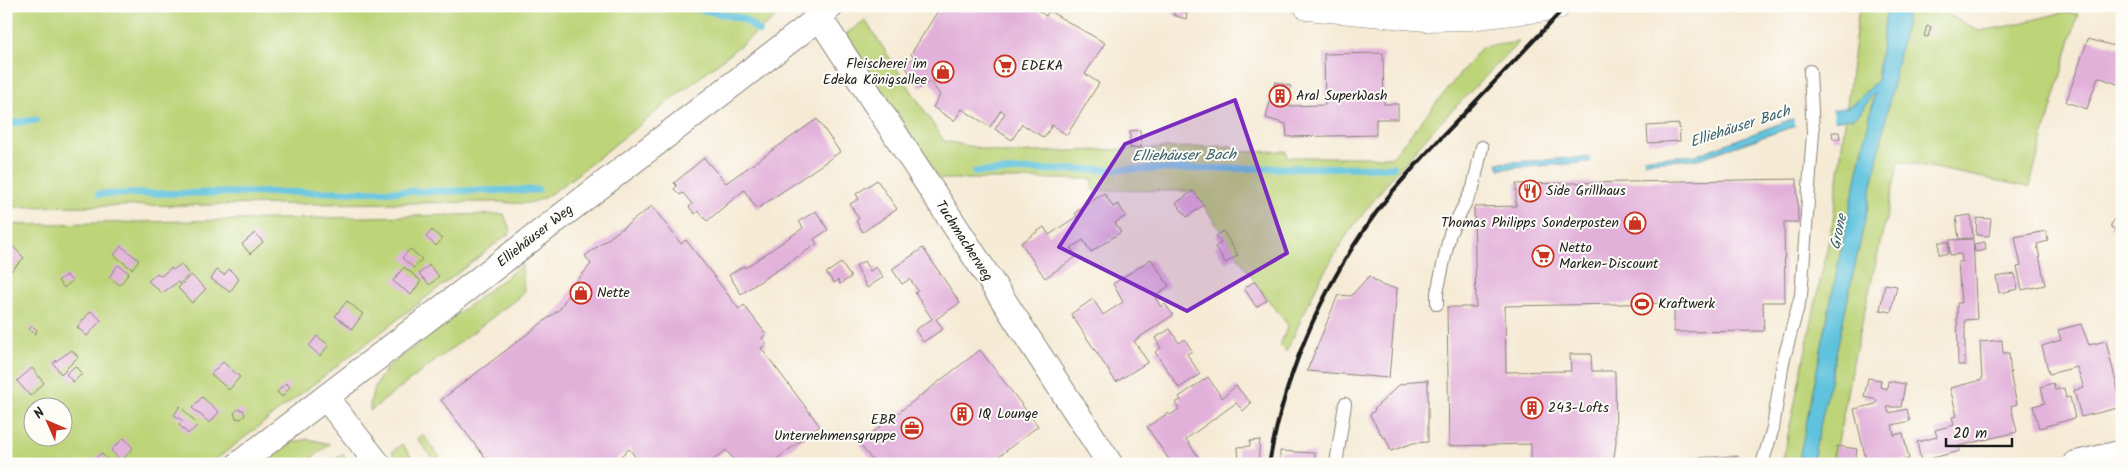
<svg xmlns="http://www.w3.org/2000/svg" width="2128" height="470" font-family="Kalam,sans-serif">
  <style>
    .green { fill: #bdd479; stroke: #6c784a; fill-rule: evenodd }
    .water { fill: #60c3de; stroke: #3e707d }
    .pier { fill: #f5ead4 }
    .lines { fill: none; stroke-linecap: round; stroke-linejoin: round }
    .stream { stroke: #60c3de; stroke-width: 7 }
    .building { fill: #e2b1da }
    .lane-casing { stroke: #888378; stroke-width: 14 }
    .street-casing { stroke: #888378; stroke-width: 27 }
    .secondary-casing { stroke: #888378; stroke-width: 29 }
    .lane { stroke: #fff; stroke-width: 12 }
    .street { stroke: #fff; stroke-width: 25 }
    .secondary { stroke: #fff; stroke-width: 28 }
    .rail { stroke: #1c1c1c; stroke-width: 4 }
    .marked { fill: #7b2cbf; fill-opacity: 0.2; stroke: #7b2cbf; stroke-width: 4; stroke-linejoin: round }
    .labels { text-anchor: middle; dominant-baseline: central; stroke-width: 4; stroke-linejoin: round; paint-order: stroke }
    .poi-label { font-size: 14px; fill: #1c1c1c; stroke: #fdfcf7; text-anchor: start }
    .street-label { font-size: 14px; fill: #1c1c1c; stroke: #fdfcf7 }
    .water-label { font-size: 15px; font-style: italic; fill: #375f6a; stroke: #fdfcf7 }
  </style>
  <rect width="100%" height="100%" fill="#fdfcf7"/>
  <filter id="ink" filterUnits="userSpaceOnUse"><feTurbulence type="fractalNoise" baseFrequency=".02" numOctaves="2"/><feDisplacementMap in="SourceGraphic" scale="10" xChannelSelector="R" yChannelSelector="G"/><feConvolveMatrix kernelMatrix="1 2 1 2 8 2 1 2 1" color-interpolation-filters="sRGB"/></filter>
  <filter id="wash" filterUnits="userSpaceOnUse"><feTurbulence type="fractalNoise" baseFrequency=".0096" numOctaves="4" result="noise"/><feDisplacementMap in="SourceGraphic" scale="20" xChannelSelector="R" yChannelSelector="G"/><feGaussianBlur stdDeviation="1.12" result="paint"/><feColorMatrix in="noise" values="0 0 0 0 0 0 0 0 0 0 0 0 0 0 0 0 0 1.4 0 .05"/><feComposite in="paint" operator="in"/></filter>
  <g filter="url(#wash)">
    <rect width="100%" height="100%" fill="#f5ead4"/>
    <path class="green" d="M6,6H790L566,183C539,202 535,206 501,202L6,207Z
      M1877,6H1932L1979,31L2008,26L2061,13L2078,14L2029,187L1899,161L1851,371L1834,464H1782L1833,220L1859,7Z
      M865,20L944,141L1004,153L1231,146L1236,152L1286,151L1287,157H1392L1482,47L1519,42L1433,130L1392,177L1348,233L1320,279L1286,352L1280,346L1288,325C1253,283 1225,235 1193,191L1092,190L1093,179H939L846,34Z
      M504,214L511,232L210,464H6V225ZM32,408H62V438H32Z
      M522,265L524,293L370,411C369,394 378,379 389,366Z
      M423,435L445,464H437L417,438Z
      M308,439L330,444L304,464H262L287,444Z
      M402,444L417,464H401L392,452Z
      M343,454L352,464H329Z"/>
    <path class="water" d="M1887,6H1909L1865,220L1812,464H1798L1839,260L1875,92L1859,114L1853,118L1795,126L1698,159L1644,162H1593L1499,169L1497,163L1591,157L1643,158L1696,155L1792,119L1847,107L1856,102L1877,80Z"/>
    <path class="pier" d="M1832,107L1835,122L1795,129L1793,116Z
      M1590,155L1643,156L1645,165H1592Z"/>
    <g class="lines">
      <path class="stream" d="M687,6L744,19L759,31
        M6,124L36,120
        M975,172L1031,170L1393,167
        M99,194L538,190"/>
    </g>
    <g id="blocks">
      <path class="building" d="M941,6H981L984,8L985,6H1031L1046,16L1049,11L1105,43L1085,74L1099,83L1067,135L1052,125L1044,138L1022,124L1012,140L995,129L1005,113L1001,110L990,127L962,109L954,121L933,107L940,95L930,81L920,88L904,65L914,58L911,54Z
        M1175,10L1187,13L1186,19L1173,15Z
        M1927,26L1931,27L1928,37L1924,36Z
        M2088,39L2122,48V80L2120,85L2098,77L2087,109L2066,102Z
        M1383,53L1384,104H1398V119H1376V135L1287,137L1286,124L1266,118L1275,82L1291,86L1286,106L1325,105L1324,54Z
        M817,119L840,152L757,209L744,190L707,221L698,211L695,214L689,207L692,204L683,193L680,195L674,189L677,186L674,183L704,158L726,183Z
        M1679,124L1680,141L1648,143L1647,126Z
        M1140,130L1141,148H1130V131Z
        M1832,132H1839L1840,139H1833Z
        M1797,179L1798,222H1784L1785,302H1763L1764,331L1674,332V303L1505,306L1506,372L1571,371L1570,354H1591L1592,371H1615L1616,443L1613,464H1531V444L1449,446L1447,307H1476L1474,207L1516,206V184Z
        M877,180L897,209L863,232L856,221L859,219L850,204L859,199L856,194Z
        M1193,191L1204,205L1187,217L1176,203Z
        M1104,193L1113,207L1118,204L1126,216L1115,223L1121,232L1091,252L1083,240L1071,248L1076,257L1045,278L1021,243L1044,227L1049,235L1077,216L1075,213Z
        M652,206L681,244L686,240L739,309L744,305L766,334L762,338L767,344L761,348L820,426L770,464H737L726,450L708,464H641L629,449L611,464H490L441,400L560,309L574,284L591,264L585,256Z
        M816,211L828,230L814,239L817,244L741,294L729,275L744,266L745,268L803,228L799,221Z
        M1971,215L1973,238L1959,239L1956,217Z
        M1977,218L1991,219L1989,236L1976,235Z
        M2114,219L2122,222V232L2110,227Z
        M432,230L442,239L436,246L426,237Z
        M1223,231L1238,255L1226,263L1215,247L1221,243L1216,236Z
        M2046,231L2048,241L2037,244L2045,285L2022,290L2017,267L2021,266L2015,237Z
        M255,233L263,242L250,254L242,244Z
        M1973,239L1977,319L1965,320V365H1958L1957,303H1961L1958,262H1962L1961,254L1950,255L1949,240Z
        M1939,242H1948V254H1939Z
        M1985,242L1986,250L1975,252L1974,244Z
        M11,244L24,258L6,276V249Z
        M121,246L139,260L132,269L114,255Z
        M923,248L960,303L936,319L943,329L923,342L915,330L932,319L915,293L918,291L910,279L902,284L892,269Z
        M410,249L422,259L414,268L402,258Z
        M1151,259L1169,286L1154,296L1161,307L1165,304L1173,315L1134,341L1148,362L1116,382L1071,314L1093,299L1103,315L1123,302L1113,284Z
        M864,261L870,271L876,267L883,277L867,288L856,266Z
        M841,263L851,277L840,284L838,280L834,283L826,273Z
        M181,264L189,275L179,284L178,282L162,293L148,281L157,273L161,276L171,268L173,270Z
        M118,265L129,273L120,285L109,277Z
        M429,265L439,276L430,285L419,274Z
        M404,267L421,281L411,295L393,281Z
        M229,269L239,279L230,292L211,279L217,270L224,275Z
        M2015,274L2018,289L1999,293L1996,277Z
        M66,275L72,281L64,288L58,281Z
        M191,275L206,289L192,303L178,288Z
        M1369,276L1383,286L1397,288L1389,378L1307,371L1338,295L1351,296Z
        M1255,281L1267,300L1256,307L1244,288Z
        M1885,284L1897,286L1891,312L1880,310Z
        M347,301L363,314L352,329L335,316Z
        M91,311L101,320L87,336L77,327Z
        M2081,324L2089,345L2106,341L2122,407L2081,417L2074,390L2084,388L2077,367L2049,374L2042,346L2061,340L2058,330Z
        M32,326L37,330L35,334L29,329Z
        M1170,329L1179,343L1185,339L1192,351L1187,354L1200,374L1179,388L1155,352L1161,348L1155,338Z
        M317,336L329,345L320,356L309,346Z
        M2002,340L2003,353H2009L2011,378L2017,404L2011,406L2017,432L1959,446L1960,451L1921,461L1917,442L1937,437L1935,430L1954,425L1952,417L1957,416L1950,388L1982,380L1980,342Z
        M72,350L78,357L61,374L53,363Z
        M980,350L1038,426L989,464H875L859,443Z
        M223,362L240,377L229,390L211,374Z
        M75,366L82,374L73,382L66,374Z
        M32,368L44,383L30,396L17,381Z
        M1208,377L1222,398L1236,386L1251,403L1243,411L1236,403L1186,439L1203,464H1172L1147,427L1168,413L1170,415L1179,409L1175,403L1181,400L1179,397Z
        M1868,378L1881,380L1880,387L1887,389L1888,381L1905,384L1901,407H1887L1889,413L1907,409L1910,421L1892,425L1894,435L1903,433L1909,459L1886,464H1867L1854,409L1876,404L1877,400L1864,397Z
        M1428,380V442L1413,443L1391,451L1385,437L1383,438L1370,415L1375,410L1374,409L1399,385L1413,381Z
        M286,383L290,387L282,397L277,392Z
        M2053,383L2055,390L2064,388L2066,398L2070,397L2075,418L2039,428L2033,406L2045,403L2041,387Z
        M202,397L219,412L210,423L192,408Z
        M180,406L198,425L188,434L179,425L183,421L174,415Z
        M238,409L243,410L245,415L241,419L236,418L234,413Z
        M124,438L133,448L121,461L111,450Z
        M1260,440L1258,464H1239L1238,447L1250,446V441Z
        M1837,446L1857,449L1855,464H1834Z
        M1280,451L1315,453L1314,464H1280Z
        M101,453L111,464H90Z
        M1738,456V464H1691L1690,458Z"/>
    </g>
  </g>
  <g filter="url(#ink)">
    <use href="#blocks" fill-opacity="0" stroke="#888378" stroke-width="1"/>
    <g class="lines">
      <g class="lane-casing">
        <path id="lane" d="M1437,304V293L1450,233L1473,188L1482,147
          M1336,464L1345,404
          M1762,464L1773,428L1783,362L1801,295L1813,133L1810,71"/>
      </g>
      <g class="street-casing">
        <path id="street" d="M819,17L1110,464
          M326,398L378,464
          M239,464L806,28L831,6
          M2075,464L2122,453"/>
      </g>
      <g class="secondary-casing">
        <path id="secondary" d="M1308,6L1426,17L1469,16L1556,6"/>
      </g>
      <use href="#lane" class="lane"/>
      <use href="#street" class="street"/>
      <use href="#secondary" class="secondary"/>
      <path class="rail" d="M1269,464C1286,367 1327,275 1388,197C1410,170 1435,144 1459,119C1495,81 1531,44 1566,6"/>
    </g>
  </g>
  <path class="marked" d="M1235,100L1287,253L1187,311L1059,247L1125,144Z"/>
  <defs>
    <g id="supermarket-ring" transform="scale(1.125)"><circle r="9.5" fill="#fdfcf7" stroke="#c8321e" stroke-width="1.5"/><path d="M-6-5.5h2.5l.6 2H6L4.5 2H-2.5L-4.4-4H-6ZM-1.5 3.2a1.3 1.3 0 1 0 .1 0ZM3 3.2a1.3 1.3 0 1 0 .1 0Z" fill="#c8321e"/></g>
    <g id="shop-ring" transform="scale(1.125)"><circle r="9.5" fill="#fdfcf7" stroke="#c8321e" stroke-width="1.5"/><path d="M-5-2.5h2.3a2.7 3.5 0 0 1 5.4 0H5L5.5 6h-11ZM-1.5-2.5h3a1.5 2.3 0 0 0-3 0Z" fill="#c8321e"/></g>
    <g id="building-ring" transform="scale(1.125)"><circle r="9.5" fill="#fdfcf7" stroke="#c8321e" stroke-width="1.5"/><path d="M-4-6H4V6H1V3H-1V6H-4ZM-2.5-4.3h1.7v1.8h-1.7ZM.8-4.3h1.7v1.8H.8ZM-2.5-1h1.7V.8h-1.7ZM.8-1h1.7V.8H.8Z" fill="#c8321e"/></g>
    <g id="restaurant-ring" transform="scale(1.125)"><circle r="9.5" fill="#fdfcf7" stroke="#c8321e" stroke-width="1.5"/><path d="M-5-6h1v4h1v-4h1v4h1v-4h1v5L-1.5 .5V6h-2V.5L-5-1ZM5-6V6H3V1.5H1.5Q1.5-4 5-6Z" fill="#c8321e"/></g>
    <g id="stadium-ring" transform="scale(1.125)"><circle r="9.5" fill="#fdfcf7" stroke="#c8321e" stroke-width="1.5"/><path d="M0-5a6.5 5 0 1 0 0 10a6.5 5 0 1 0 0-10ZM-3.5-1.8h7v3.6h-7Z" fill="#c8321e"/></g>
    <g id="office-ring" transform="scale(1.125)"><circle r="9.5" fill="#fdfcf7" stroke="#c8321e" stroke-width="1.5"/><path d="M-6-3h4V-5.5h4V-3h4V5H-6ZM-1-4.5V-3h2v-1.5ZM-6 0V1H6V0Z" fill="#c8321e"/></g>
  </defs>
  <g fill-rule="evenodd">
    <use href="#supermarket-ring" x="1005" y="66"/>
    <use href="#shop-ring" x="943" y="72"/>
    <use href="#building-ring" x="1280" y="96"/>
    <use href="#restaurant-ring" x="1530" y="191"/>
    <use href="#shop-ring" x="1635" y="223"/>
    <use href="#supermarket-ring" x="1543" y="256"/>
    <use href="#shop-ring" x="581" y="293"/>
    <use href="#stadium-ring" x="1642" y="304"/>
    <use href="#building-ring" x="1532" y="408"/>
    <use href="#building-ring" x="962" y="414"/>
    <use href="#office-ring" x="912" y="428"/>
  </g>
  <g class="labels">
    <g class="poi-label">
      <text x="927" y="64" text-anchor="end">Fleischerei im<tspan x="927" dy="16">Edeka Königsallee</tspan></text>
      <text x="1021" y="66">EDEKA</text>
      <text x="1296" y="96">Aral SuperWash</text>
      <text x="1546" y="191">Side Grillhaus</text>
      <text x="1619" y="223" text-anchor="end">Thomas Philipps Sonderposten</text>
      <text x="1559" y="248">Netto<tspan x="1559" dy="16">Marken-Discount</tspan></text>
      <text x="597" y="293">Nette</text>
      <text x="1658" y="304">Kraftwerk</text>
      <text x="1548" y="408">243-Lofts</text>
      <text x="978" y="414">IQ Lounge</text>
      <text x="896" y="420" text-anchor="end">EBR<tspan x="896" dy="16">Unternehmensgruppe</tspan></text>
    </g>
    <g class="street-label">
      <text transform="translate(535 236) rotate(-38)">Elliehäuser Weg</text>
      <text transform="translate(964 241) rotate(57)">Tuchmacherweg</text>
    </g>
    <g class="water-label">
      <text transform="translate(1740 127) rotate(-18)">Elliehäuser Bach</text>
      <text transform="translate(1184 156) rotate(-1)">Elliehäuser Bach</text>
      <text transform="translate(1839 232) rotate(-78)">Grone</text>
    </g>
  </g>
  <rect width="2128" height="470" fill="none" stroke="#fdfcf7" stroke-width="25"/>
  <g transform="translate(48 422) rotate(315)"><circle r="24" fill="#fdfcf7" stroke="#a3a29f"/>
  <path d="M0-4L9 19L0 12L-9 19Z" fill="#c8321e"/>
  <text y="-8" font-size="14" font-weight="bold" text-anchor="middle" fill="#1c1c1c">N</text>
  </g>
  <path d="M1946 438v8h66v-8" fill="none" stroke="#1c1c1c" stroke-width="2.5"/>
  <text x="1953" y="438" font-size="15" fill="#1c1c1c" stroke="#fdfcf7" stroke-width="4" paint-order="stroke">20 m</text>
</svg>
